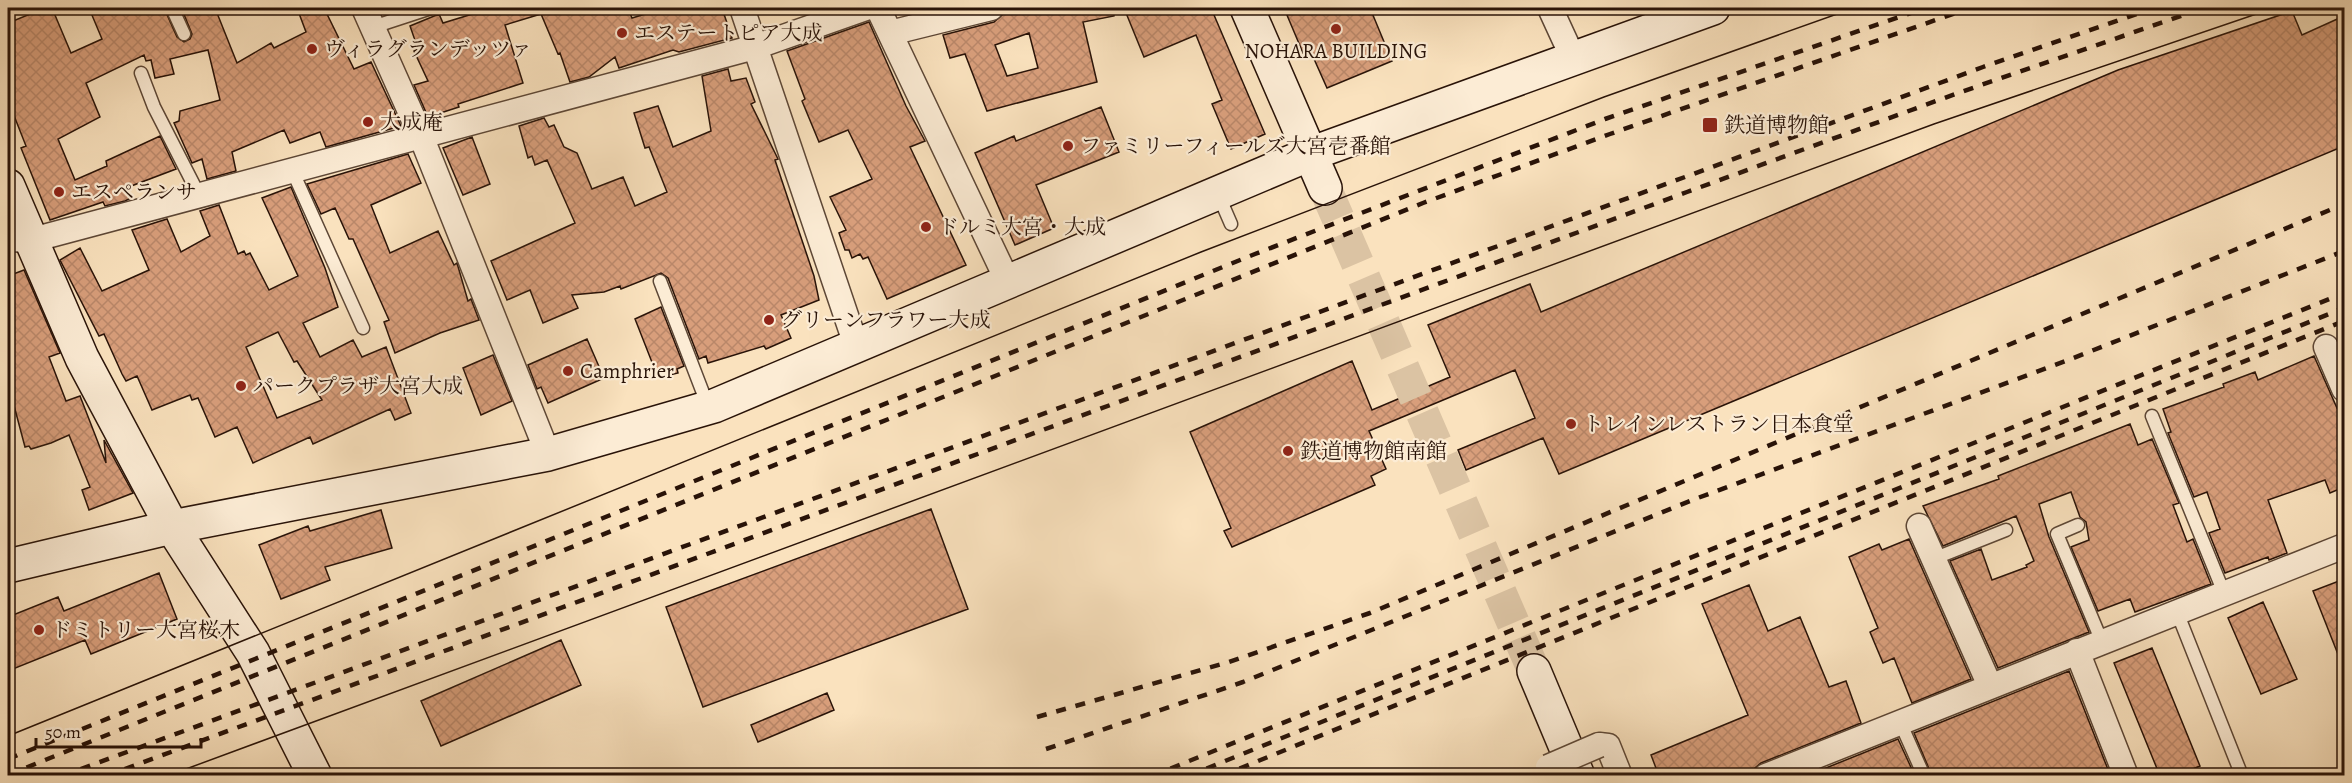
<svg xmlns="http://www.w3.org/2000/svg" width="2352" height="783" font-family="Alegreya,'Noto Serif JP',serif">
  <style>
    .building { fill: url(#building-cross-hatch); stroke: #291308; stroke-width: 1.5; fill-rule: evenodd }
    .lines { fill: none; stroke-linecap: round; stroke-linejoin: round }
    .secondary-tunnel { stroke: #dbc3a3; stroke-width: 33; stroke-dasharray: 33 16; stroke-linecap: butt }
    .lane-casing { stroke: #5d4736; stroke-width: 15 }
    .street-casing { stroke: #5d4736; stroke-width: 27 }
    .secondary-casing { stroke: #291308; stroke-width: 36 }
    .lane { stroke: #fcecd5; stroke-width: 12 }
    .street { stroke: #fcecd5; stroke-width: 24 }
    .secondary { stroke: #fcecd5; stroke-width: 33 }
    .tram { stroke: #291308; stroke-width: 1.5 }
    .rail { stroke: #291308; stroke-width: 4.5; stroke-dasharray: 10 10; stroke-linecap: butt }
    .street-bridge-casing { stroke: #5d4736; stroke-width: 27; stroke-linecap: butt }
    .street-bridge { stroke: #fcecd5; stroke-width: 24 }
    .poi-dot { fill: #8f2418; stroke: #fcecd5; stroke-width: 2 }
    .labels { text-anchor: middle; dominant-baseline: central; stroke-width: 4.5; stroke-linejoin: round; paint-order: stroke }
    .poi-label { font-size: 21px; fill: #291308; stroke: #fcecd5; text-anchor: start }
  </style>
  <defs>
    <pattern id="building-cross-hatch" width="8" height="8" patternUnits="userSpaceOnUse" patternTransform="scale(1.5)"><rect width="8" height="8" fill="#d89e7b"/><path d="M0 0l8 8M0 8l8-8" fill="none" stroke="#b98769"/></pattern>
  </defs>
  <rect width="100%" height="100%" fill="#fae2be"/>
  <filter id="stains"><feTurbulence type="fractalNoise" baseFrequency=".00333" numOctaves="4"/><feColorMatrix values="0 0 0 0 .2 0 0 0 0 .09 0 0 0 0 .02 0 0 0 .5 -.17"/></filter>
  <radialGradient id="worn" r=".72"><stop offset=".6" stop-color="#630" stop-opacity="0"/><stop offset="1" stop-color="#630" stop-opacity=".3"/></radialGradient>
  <path class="building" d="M45,8H52L71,53L102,39L89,8H164L177,37L184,42L190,39L192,34L183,12L192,8H215L237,63L271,43L274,48L306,32L297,8H324L354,69L371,62L401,126L326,147L320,132L290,143L284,130L232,152L236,171L207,179L202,159L192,163L174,123L179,121L180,111L220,100L208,50L170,59L174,74L155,78L151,60L146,61L144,55L86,83L100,117L58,139L75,180L107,166L106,161L160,136L176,169L126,188L131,198L125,201L105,206L103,202L50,220L21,148L26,146L11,108L8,110V23Z
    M492,8H628L632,18L665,8H722L732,38L679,52L673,50L619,68L615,57L589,77L570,82L560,53L558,54L541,14L505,25L523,83L458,104L459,107L428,117L414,85L428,81L414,51L418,49L410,26L439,14L443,23Z
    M1029,8H1114V16L1083,22L1097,82L987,111L965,54L950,58L943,35L994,22L1003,14ZM1029,33L1038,68L1007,76L995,45Z
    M1124,8H1211L1265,134L1231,149L1212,104L1222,100L1196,35L1144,57Z
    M1284,8H1370L1392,61L1327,88L1310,50L1303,53Z
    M2292,11L2302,35L2344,16V146L1559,474L1543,438L1466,470L1458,450L1535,418L1515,370L1369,431L1386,469L1371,476L1375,485L1232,547L1224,531L1231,528L1190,432L1352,361L1372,410L1450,377L1428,325L1530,284L1541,312L2118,70Z
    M869,22L906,106L925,141L910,147L966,265L887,299L868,257L863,259L860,254L852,258L849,250H845L839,233L846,230L830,197L872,179L848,130L819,142L802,101L805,99L787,51Z
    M728,69L731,81L746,78L755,102L751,104L778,159L775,160L780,175L814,276L819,300L781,315L791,338L766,349L764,346L708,363L706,356L699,359L668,278L661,273L621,289L620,286L604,292L572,295L578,308L543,323L530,290L507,300L491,261L575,223L547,160L535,165L532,156L528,158L519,126L544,118L549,127L554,125L564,147L577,153L592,189L623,177L635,206L667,192L649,147L645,148L634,113L658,106L673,147L711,131L702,76Z
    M1101,107L1119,152L1036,185L1054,228L1015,245L975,153L1014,136L1016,141Z
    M472,137L490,184L463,195L443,148Z
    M408,154L421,183L371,205L390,253L438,231L454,265L457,263L468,301L471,299L479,320L440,333L395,353L384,322L389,320L353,239H349L335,208L321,214L307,184Z
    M291,187L325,268L338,307L303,323L320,357L353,340L362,357L386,347L411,413L395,420L390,409L313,444L310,437L253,463L237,427L215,437L198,398L192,400L190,395L152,410L137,376L126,381L122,374L104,334L99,336L60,260L80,248L102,291L149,270L132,230L167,219L181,252L210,236L200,211L219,205L238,254L244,251L246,255L250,253L269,290L298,276L262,198ZM278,332L294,362L297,361L322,400L277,418L246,347Z
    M24,270L60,353L49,357L66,401L80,396L106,463L104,440L133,493L89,510L82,490L90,487L69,435L51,443L31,449L29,446L25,447L8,383V276Z
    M661,307L684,366L677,369L678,373L661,377L657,375L635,319Z
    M587,339L604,378L548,403L541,387L537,389L528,365Z
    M493,355L512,401L481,415L463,368Z
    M2314,356L2337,408L2344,406V487L2330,493L2325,480L2268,500L2287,553L2269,560L2268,557L2225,573L2209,533L2220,529L2207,492L2194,497L2168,433L2171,432L2163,409L2224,387L2223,384L2255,372L2258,380Z
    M2130,424L2138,445L2152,439L2179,503L2173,505L2187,542L2193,539L2211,584L2135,612L2130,599L2098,611L2071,547L2089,540L2086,522L2080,517L2071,492L2039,504L2049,537L2089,632L1998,668L1950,561L1981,549L1992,580L2027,567L2026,565L2034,561L2016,516L1943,546L1923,506L1999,479L1998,476Z
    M931,509L968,609L703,707L666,607Z
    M381,510L392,548L325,567L330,580L281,599L259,545L308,526L310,531Z
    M1909,539L1971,679L1912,703L1894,658L1883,663L1870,632L1878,628L1849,557L1879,544L1882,550Z
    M159,573L177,619L91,654L85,640L8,671V617L58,597L64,611Z
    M2344,579V667H2343L2313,591Z
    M1749,585L1768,631L1800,617L1829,687L1846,681L1861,723L1761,763L1755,768L1752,776H1659L1651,755L1748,715L1702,604Z
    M2263,602L2297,679L2261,694L2228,618Z
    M561,640L581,685L441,746L421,701Z
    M2152,648L2200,766L2176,776H2160L2114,663Z
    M2069,671L2109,772L2102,776H1932L1914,733Z
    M827,693L834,710L758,742L751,725Z
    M1898,739L1915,776H1806Z"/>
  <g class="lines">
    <path class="secondary-tunnel" d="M1325,188L1534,671"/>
    <g class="lane-casing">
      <path id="lane" d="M172,8L184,34
        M1651,8L1657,26
        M373,27L431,8
        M141,73L154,107L199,195
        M292,170L363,328
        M1218,194L1231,224
        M660,281L708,406
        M2152,416L2224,593
        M2078,525L2057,534L2102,642
        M1933,559L2006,530
        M2177,612L2242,776
        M1900,722L1924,776"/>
    </g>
    <g class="street-casing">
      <path id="street" d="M364,8L421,136L548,454
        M742,8L856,345
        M878,8L1008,282
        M1550,8L1573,58
        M890,33L991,8
        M8,239L32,240L755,47L866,8
        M2326,347L2344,389
        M1919,526L1990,686
        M2077,651L2126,776
        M1599,745L1608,746L1620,776
        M1766,776L2344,546"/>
    </g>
    <g class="secondary-casing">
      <path id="secondary" d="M1247,8L1325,188
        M8,186L82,358L172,527L253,653L315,776
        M8,566L172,527L548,454L714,406L1310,154L1713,8
        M1534,671L1578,776"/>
    </g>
    <use href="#lane" class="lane"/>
    <use href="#street" class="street"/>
    <use href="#secondary" class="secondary"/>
    <path class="tram" d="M8,736L1201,252L1604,97L1854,8
      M167,776L1934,124L2274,8"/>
    <path class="rail" d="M1037,717L1229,662L1370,613L2344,204
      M1046,749L1243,682L1695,499L2071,359L2344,251
      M8,759L1255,254L1605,119L1925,8
      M8,775L1423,203L1610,134L1970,8
      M62,776L1983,67L2154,8
      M106,776L1687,192L1958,93L2204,8
      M1152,776L2344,293
      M1188,776L2344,308
      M1221,776L2344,321"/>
    <g class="street-bridge-casing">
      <path id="street-bridge" d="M1548,767L1599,745"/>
    </g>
    <use href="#street-bridge" class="street-bridge"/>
  </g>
  <g class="poi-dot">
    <circle cx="1336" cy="29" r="6"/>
    <circle cx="622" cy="33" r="6"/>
    <circle cx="312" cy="49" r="6"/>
    <circle cx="368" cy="122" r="6"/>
    <rect x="1702" y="117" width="16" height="16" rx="3"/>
    <circle cx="1068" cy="146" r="6"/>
    <circle cx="59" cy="192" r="6"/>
    <circle cx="926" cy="227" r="6"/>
    <circle cx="769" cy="320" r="6"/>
    <circle cx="568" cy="371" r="6"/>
    <circle cx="241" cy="386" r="6"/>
    <circle cx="1571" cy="424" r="6"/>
    <circle cx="1288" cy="451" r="6"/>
    <circle cx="39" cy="630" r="6"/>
  </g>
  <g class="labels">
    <g class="poi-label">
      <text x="634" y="33">エステートピア大成</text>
      <text x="324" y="49">ヴィラグランデッツァ</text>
      <text x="1336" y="51" text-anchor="middle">NOHARA BUILDING</text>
      <text x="380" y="122">大成庵</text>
      <text x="1724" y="125">鉄道博物館</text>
      <text x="1080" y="146">ファミリーフィールズ大宮壱番館</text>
      <text x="71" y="192">エスペランサ</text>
      <text x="938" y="227">ドルミ大宮・大成</text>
      <text x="781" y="320">グリーンフラワー大成</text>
      <text x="580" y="371">Camphrier</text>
      <text x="253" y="386">パークプラザ大宮大成</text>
      <text x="1583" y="424">トレインレストラン日本食堂</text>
      <text x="1300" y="451">鉄道博物館南館</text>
      <text x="51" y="630">ドミトリー大宮桜木</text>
    </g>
  </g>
  <rect width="2352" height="783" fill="none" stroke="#fae2be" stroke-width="30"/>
  <rect x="9" y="9" width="2334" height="765" fill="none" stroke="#291308" stroke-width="3"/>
  <rect x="15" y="15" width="2322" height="753" fill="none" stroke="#291308" stroke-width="1.5"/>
  <path d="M36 738v9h165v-9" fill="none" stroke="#291308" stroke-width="3"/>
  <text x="45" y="738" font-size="18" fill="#291308" stroke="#fcecd5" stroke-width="4.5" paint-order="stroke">50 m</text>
  <rect width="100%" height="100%" filter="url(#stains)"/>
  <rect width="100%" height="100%" fill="url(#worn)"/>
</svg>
